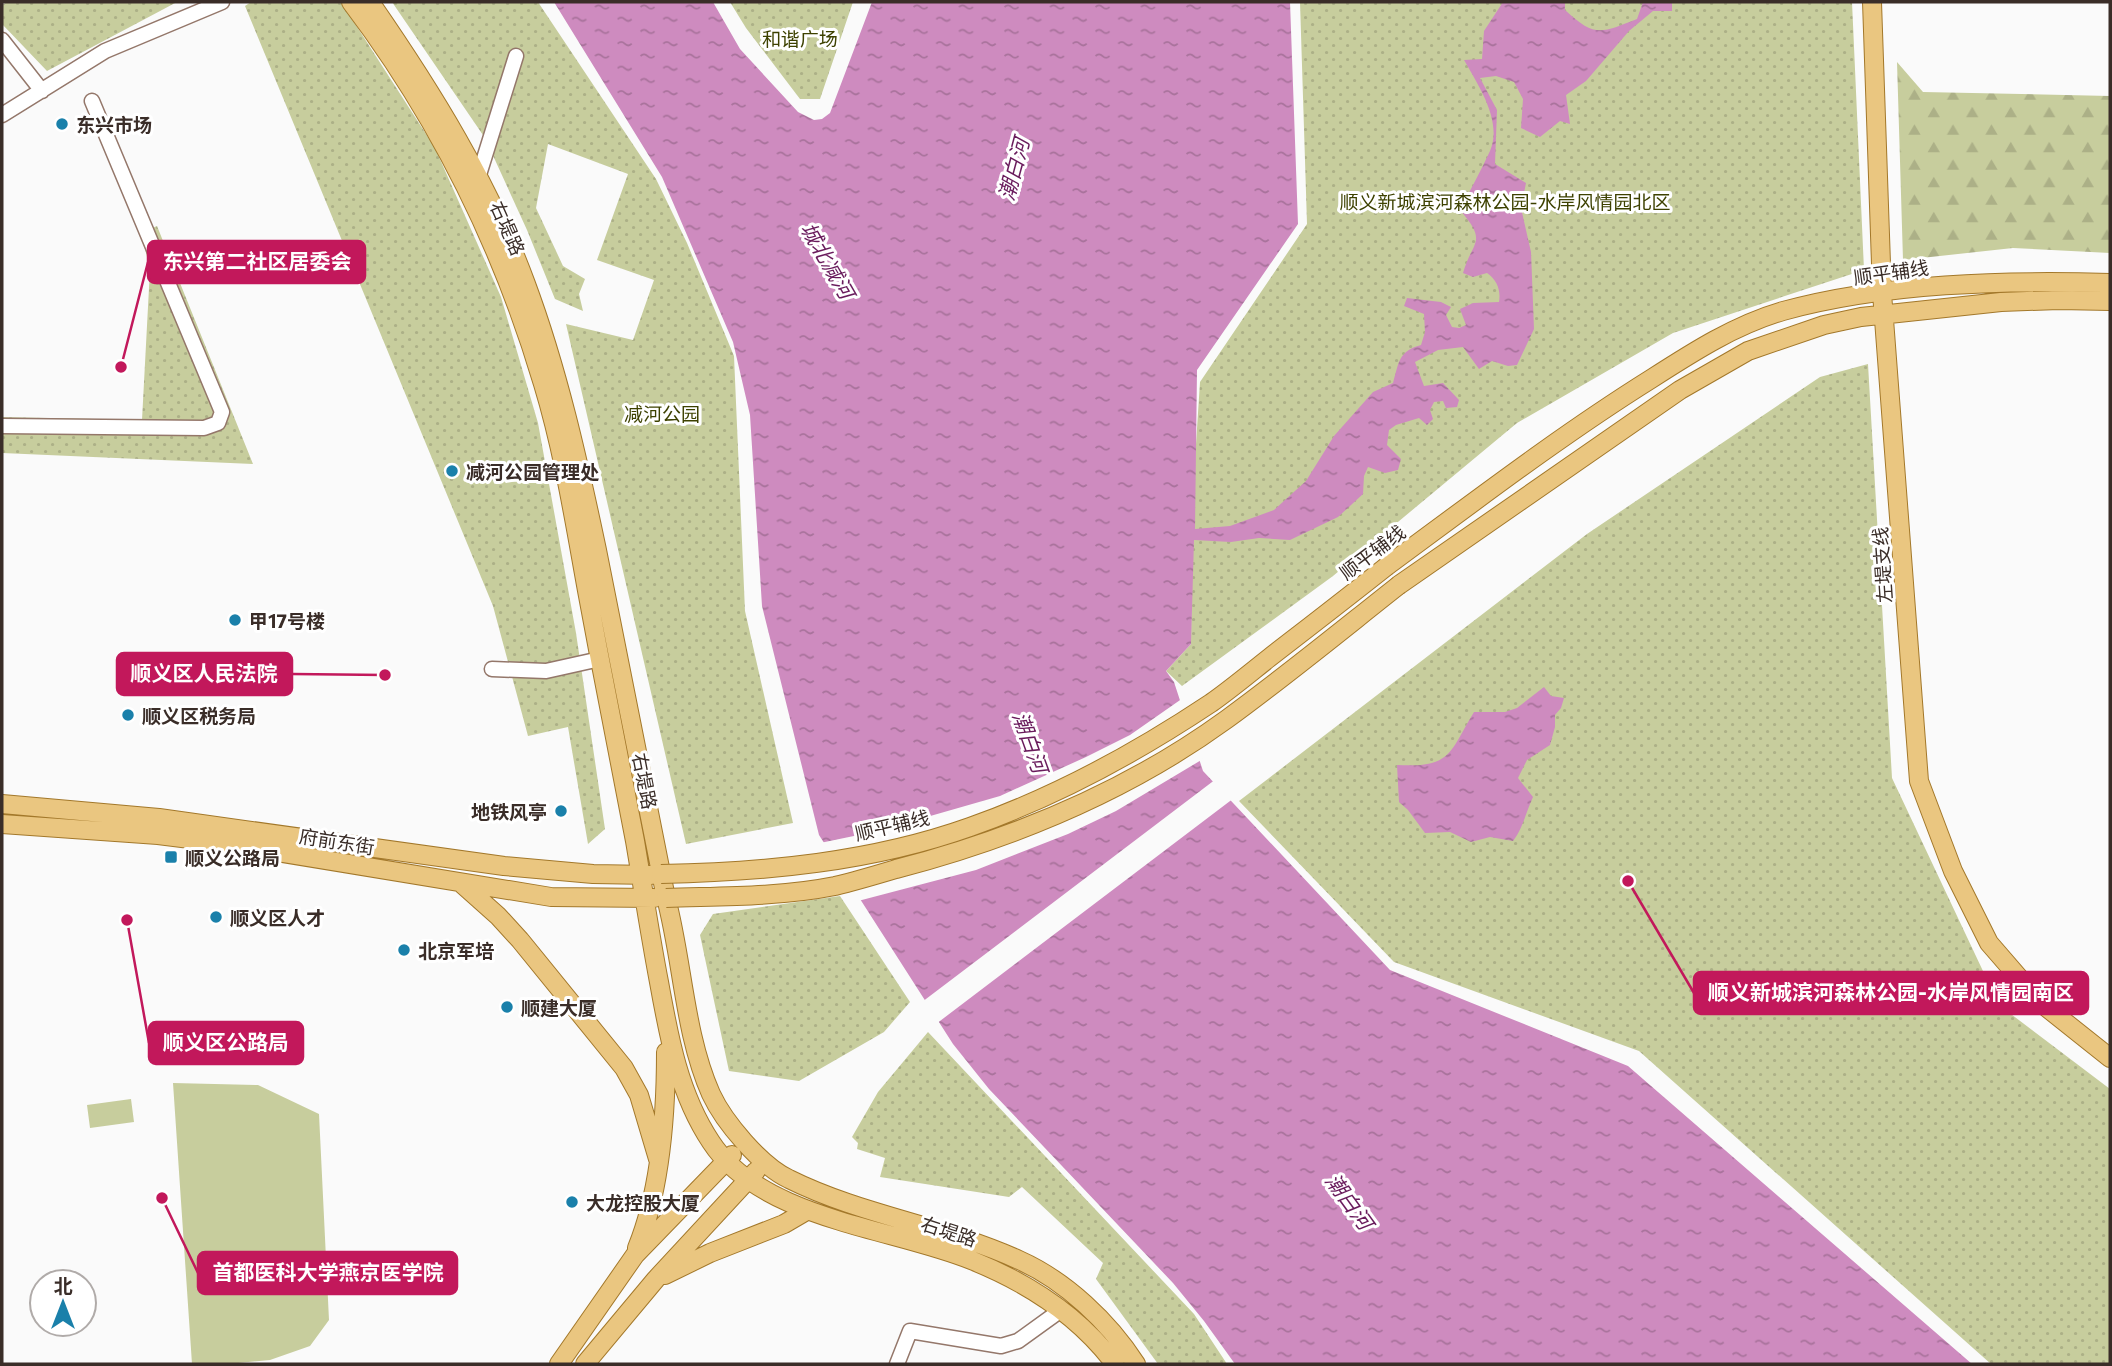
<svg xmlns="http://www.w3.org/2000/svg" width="2112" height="1366" font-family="Commissioner,'Noto Sans SC',sans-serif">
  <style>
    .green { fill: url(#green-dots) }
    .forest { fill: url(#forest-firs) }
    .pitch { fill: #c7cd9d }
    .water { fill: url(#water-ripples) }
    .pier { fill: #fafafa }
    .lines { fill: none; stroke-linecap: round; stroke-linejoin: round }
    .minor-casing { stroke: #94776a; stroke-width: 17 }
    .major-casing { stroke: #a3782a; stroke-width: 20 }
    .minor { stroke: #fff; stroke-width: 14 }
    .major { stroke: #eac680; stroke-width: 18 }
    .major-bridge-casing { stroke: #a3782a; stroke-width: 20; stroke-linecap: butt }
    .major-bridge { stroke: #eac680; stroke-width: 18 }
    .poi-dot { fill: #1a80aa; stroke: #fff; stroke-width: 2.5 }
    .labels { text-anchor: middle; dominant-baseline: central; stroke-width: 6; stroke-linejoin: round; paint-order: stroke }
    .park-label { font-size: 19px; fill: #3d4100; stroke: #fff }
    .poi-label { font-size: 19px; font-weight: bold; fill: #3a2d28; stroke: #fff; text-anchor: start }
    .street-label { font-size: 19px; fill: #3a2d28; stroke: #fff }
    .water-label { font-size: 21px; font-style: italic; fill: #691b5c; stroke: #fff }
    .leader { fill: none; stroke: #c2185b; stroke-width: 2.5 }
    .callout-dot { fill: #c2185b; stroke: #fff; stroke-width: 2.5 }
    .callout { fill: #c2185b; stroke: #c2185b; stroke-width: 2.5 }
    .callout-label { font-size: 21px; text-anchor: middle; font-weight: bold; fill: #fff }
  </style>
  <defs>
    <pattern id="green-dots" width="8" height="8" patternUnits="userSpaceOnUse" patternTransform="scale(1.75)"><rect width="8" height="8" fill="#c7cd9d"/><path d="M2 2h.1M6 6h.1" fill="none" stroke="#acb087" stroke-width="1.8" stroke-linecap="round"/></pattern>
    <pattern id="forest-firs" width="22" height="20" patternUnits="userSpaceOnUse" patternTransform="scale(1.75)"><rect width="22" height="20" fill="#c7cd9d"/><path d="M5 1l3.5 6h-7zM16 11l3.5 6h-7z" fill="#acb087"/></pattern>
    <pattern id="water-ripples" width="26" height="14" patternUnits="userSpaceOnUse" patternTransform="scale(1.75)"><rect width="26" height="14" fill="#ce8bbf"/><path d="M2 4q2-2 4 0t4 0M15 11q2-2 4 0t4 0" fill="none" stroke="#a8729b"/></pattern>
  </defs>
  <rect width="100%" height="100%" fill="#fafafa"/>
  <path class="green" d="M7,2H177L47,71L2,24V5Z
    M251,2H341L435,148L501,297L538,423L576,633L605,829L588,844L568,727L528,736L493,606L245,6Z
    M392,2H538L656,179L687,243L734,356L745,611L793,823L686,844L566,324L633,340L654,280L597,260L628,174L548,144L536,208L563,266L585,279L579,294L583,311L555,299L527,230L485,138Z
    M730,2H853L820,99H800L746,28Z
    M1300,2H1852L1864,270L1673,333L1517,423L1333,576L1182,686L1166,671L1191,644L1192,506L1200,382L1307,224Z
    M157,226L253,464L2,453V417L142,420L150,269L141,233Z
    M1868,364L1892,778L1999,1005L2110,1089V1364H1991L1639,1051L1394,962L1239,801L1587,534L1820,377Z
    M840,896L910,1002L884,1032L799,1081L729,1071L700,935L713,914Z
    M928,1032L1194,1314L1227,1364H1158L1096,1279L1103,1263L1022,1187L1009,1197L880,1177L885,1158L857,1149L858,1143L852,1137L878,1092Z"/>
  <path class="forest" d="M1897,62L1923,92L2110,96V253L2013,248L1903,260Z"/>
  <path class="pitch" d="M173,1083L258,1085L319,1114L329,1320L310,1346L270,1360L228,1364H192Z
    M131,1099L134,1122L90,1128L87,1105Z"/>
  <path class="water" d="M554,2H713L740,49L798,112L814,120L822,119L830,113L872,2H1290L1298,224L1197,370L1195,529L1230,526L1274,510L1306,481L1334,436L1373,392L1393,383C1399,363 1398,351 1421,345L1425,332L1424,314L1404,306L1407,298L1441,302L1451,307L1446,315L1452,327L1459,328L1466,325L1460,309L1473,303L1499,302C1501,290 1497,280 1487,273L1473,277L1463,273C1473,239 1488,243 1460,210C1470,190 1481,171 1490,151C1503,121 1478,85 1464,60L1482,59L1484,31L1503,2H1565V10C1595,38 1601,33 1637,19L1643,2H1672V11H1653L1629,31L1586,81L1566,95L1570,124L1560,121L1540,137L1521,128L1523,99L1514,82L1496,76L1480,78L1497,110L1495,164L1526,183L1521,208L1531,252L1534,329L1517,365L1508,366L1492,361L1479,369L1463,347L1438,350L1415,362L1424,386L1443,383L1459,400L1457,407L1446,408L1443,401L1434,402L1430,410L1433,419L1427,425L1419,418L1396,425L1389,430L1387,445L1401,459L1398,470L1385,473L1368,467L1364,476L1363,494L1338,517L1290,540L1259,538L1231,542L1194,540L1191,644L1166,671L1174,682L1203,771L1390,970L1628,1066L1972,1364H1235L1204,1321L1173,1283L989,1089L953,1044L819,835L762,606L750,415L733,342L662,177Z
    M1544,687L1551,696L1564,698L1561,708L1555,715V727L1550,745L1527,760L1518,778L1533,797C1526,812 1523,828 1513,841L1490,837L1471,842L1450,832L1425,833L1408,810L1399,802L1397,765C1452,768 1449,753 1474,712H1505L1517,708Z"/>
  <path class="pier" d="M1183,698L1203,759L1116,811L1068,834L976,870L858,901L820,843L878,831L1000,796L1086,757L1130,735Z
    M1216,779L1234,798L936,1024L922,1002Z"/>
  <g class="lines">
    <g class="minor-casing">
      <path id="minor" d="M2,40L42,91
        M2,115L105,51L222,2
        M478,178L516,56
        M2,426L204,428L218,423L222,412L92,101
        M492,669L546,671L600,659
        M897,1364L910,1331L1001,1346L1018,1341L1061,1310"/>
    </g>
    <g class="major-casing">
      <path id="major" d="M351,2C438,117 502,246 543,384C564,453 575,525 588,596C603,678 620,760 635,841C643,888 650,935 659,982C669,1038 679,1094 711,1142C761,1219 892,1228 971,1260C1026,1282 1079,1316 1115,1364
        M370,2C431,90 489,183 526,284C558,370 578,460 597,550C621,666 642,782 666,898C683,962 684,1033 711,1094C724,1122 761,1166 789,1179C861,1215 945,1226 1019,1260C1066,1281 1109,1322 1136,1364
        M1872,2L1882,293L1919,781L1953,871L1989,943L2041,1003L2110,1058
        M1387,566C1474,502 1560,436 1651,379C1693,352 1735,325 1783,311C1885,283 2005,280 2110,283
        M1399,585L1680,390L1748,351L1824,325L1861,317L2001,302L2059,300L2110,301
        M2,804L159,818L504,866L593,874L651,875
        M2,824L158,835L222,843L551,897L654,898
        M461,883L498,916L520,940L624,1068L639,1095L658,1159
        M637,1248C661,1189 666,1115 666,1052
        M665,1275L710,1253L784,1224L808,1210
        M559,1364L635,1255L732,1155
        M585,1364L656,1279L756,1171"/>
    </g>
    <use href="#minor" class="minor"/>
    <use href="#major" class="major"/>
    <g class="major-bridge-casing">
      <path id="major-bridge" d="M661,874C764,872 872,862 970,827C1055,797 1136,753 1211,703C1231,689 1250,673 1269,658C1309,627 1348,597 1387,566
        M666,898C722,896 780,897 835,886C856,881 876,875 896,869C1015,838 1128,791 1227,719C1286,676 1342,630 1399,585"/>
    </g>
    <use href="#major-bridge" class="major-bridge"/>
  </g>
  <g class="poi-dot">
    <circle cx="62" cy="124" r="7"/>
    <circle cx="452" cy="471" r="7"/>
    <circle cx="235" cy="620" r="7"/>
    <circle cx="128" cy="715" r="7"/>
    <circle cx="561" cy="811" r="7"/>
    <rect x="164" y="850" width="14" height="14" rx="3.5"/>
    <circle cx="216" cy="917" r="7"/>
    <circle cx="404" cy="950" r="7"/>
    <circle cx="507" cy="1007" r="7"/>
    <circle cx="572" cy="1202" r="7"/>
  </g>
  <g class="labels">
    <g class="park-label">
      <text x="800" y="38">和谐广场</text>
      <text x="1505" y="201">顺义新城滨河森林公园-水岸风情园北区</text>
      <text x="662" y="413">减河公园</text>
    </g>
    <g class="poi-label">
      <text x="76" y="124">东兴市场</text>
      <text x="466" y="471">减河公园管理处</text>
      <text x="249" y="620">甲17号楼</text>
      <text x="142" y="715">顺义区税务局</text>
      <text x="547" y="811" text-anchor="end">地铁风亭</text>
      <text x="185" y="857">顺义公路局</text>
      <text x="230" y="917">顺义区人才</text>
      <text x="418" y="950">北京军培</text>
      <text x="521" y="1007">顺建大厦</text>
      <text x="586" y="1202">大龙控股大厦</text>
    </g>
    <g class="street-label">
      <text transform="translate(508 228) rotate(66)">右堤路</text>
      <text transform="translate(1891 272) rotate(-8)">顺平辅线</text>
      <text transform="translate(1372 552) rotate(-37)">顺平辅线</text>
      <text transform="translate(1882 565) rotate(-94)">左堤支线</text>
      <text transform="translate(645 781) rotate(79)">右堤路</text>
      <text transform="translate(892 825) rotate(-13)">顺平辅线</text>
      <text transform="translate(337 841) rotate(9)">府前东街</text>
      <text transform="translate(949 1231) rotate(18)">右堤路</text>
    </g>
    <g class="water-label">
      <text transform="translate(1013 169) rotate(-75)">潮白河</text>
      <text transform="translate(828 260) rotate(60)">城北减河</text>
      <text transform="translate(1031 742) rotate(70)">潮白河</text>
      <text transform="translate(1350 1201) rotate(54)">潮白河</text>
    </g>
  </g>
  <path class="leader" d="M121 367L148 262M385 675L292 674M1628 881L1694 993M127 920L149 1043M162 1198L198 1273"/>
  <g class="callout-dot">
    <circle cx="121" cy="367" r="7"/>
    <circle cx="385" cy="675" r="7"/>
    <circle cx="1628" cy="881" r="7"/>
    <circle cx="127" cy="920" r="7"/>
    <circle cx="162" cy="1198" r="7"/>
  </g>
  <g class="callout">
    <rect x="148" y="241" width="217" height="42" rx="7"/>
    <rect x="117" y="653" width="175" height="42" rx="7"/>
    <rect x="1694" y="972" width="394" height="42" rx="7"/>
    <rect x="149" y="1022" width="154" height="42" rx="7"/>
    <rect x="198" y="1252" width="259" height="42" rx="7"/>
  </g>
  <g class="callout-label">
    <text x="257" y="269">东兴第二社区居委会</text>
    <text x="204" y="681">顺义区人民法院</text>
    <text x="1891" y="1000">顺义新城滨河森林公园-水岸风情园南区</text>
    <text x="226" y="1050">顺义区公路局</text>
    <text x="328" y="1280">首都医科大学燕京医学院</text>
  </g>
  <rect width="2112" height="1366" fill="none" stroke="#3a2d28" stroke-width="7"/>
  <g transform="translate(63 1303)"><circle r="33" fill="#ffffff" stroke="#b0aba9" stroke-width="2"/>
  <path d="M0-5L12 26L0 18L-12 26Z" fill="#1a80aa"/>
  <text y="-10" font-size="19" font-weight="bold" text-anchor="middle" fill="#3a2d28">北</text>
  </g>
</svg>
